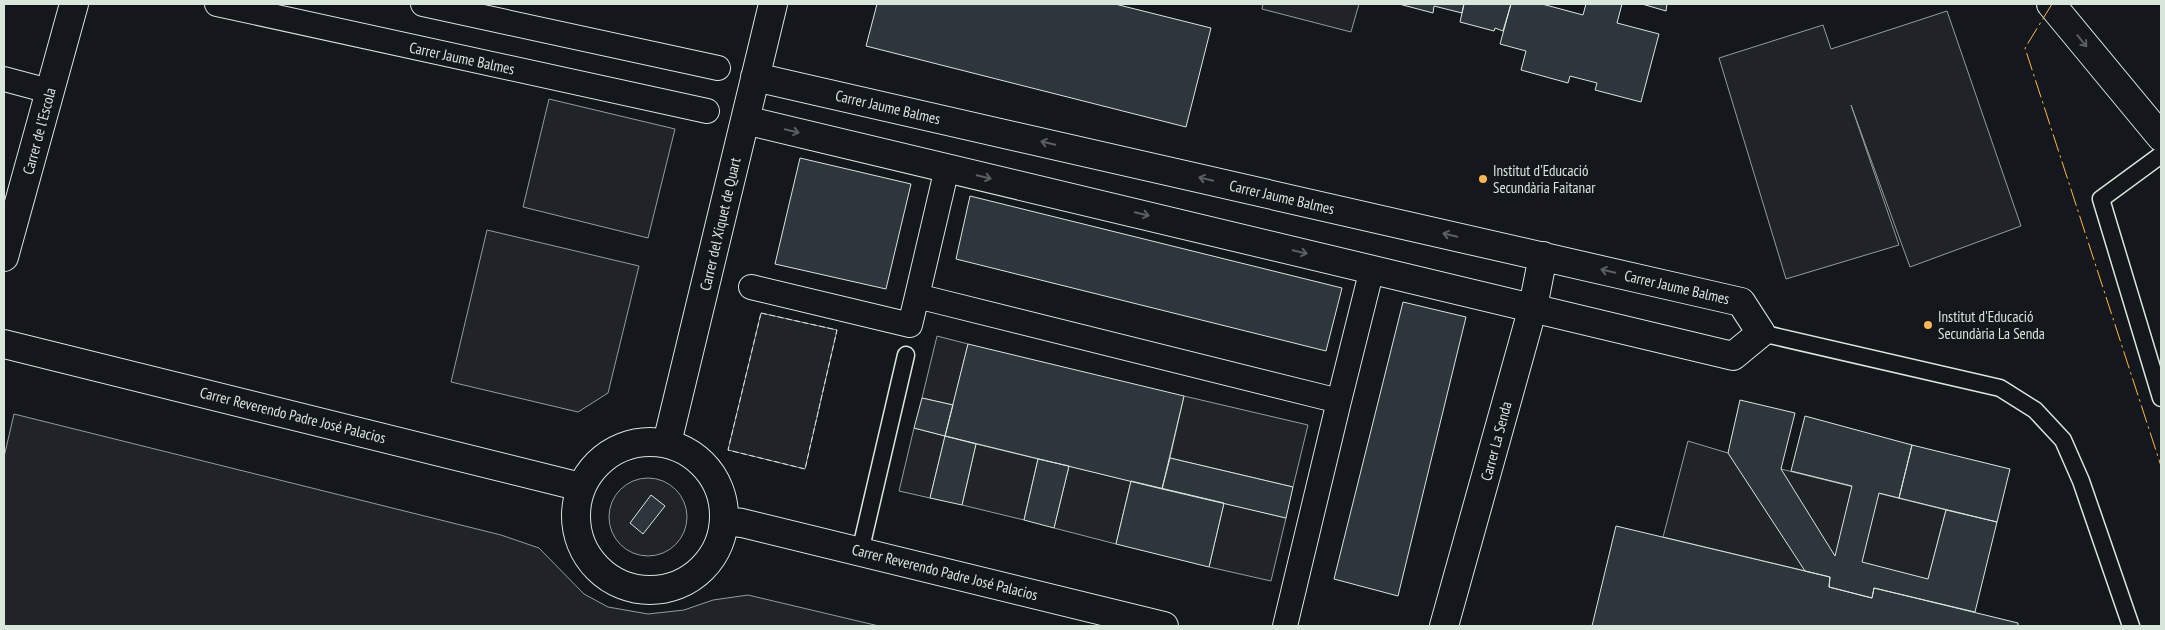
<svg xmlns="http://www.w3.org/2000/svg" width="2165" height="630" font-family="'PT Sans Narrow',sans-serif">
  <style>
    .green { fill: #202428; stroke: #939e99 }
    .building { fill: #2c363c; stroke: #d8e6dc }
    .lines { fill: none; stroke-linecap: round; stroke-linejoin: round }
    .service-casing { stroke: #d8e6dc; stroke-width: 19 }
    .pedestrian-casing { stroke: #d8e6dc; stroke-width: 26 }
    .minor-casing { stroke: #d8e6dc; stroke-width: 30 }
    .service { stroke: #14181c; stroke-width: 16 }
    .pedestrian { stroke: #14181c; stroke-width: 24 }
    .minor { stroke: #14181c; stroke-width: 28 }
    .fence { stroke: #d8e6dc; stroke-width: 1; stroke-dasharray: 6 2.5; stroke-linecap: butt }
    .power { stroke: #ffb74d; stroke-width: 1; stroke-dasharray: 18 4 2.5 4; stroke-linecap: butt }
    .oneway { stroke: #59605f }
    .poi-dot { fill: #ffb74d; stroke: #14181c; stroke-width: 2 }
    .labels { text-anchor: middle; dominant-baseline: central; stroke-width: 4; stroke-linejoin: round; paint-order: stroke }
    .street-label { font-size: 15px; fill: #d8e6dc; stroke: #14181c }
    .poi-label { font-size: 15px; fill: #d8e6dc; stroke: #14181c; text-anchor: start }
  </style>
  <rect width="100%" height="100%" fill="#14181c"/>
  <path class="green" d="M1263,4H1359L1351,32L1262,9Z
    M1947,11L2021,226L1910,267L1851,105L1899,245L1786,279L1719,58L1823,25L1831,49Z
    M549,99L675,129L648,238L523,207Z
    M487,230L639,266L608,393L578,412L451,382Z
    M761,313L837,330L805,469L728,450Z
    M937,336L968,344L953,405L922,398Z
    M1184,396L1308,425L1293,487L1170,458Z
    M14,414L501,535L539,548L584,594L608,607L648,614L684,610L713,600L748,595L879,626H4V457Z
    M914,428L945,436L930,498L899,491Z
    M1688,441L1781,469L1946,510L1923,599L1663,537Z
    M976,444L1038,459L1024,520L962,505Z
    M1069,466L1131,481L1116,544L1054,528Z
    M609 517a39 39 0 1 1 78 0a39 39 0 1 1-78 0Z
    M1224,503L1286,518L1271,581L1209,567Z"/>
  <path class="building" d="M877,4H1115L1211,28L1186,127L866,46Z
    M1399,4H1464L1462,13L1434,6L1433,13Z
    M1464,4H1511L1503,31L1495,28L1494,31L1460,22Z
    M1511,4H1542L1583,15L1586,4H1622L1617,23L1659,34L1641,102L1595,90L1597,83L1570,76L1568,83L1521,70L1526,51L1500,44Z
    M1642,4H1667L1666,11Z
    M800,158L911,184L886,289L775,264Z
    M970,196L1342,288L1326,351L956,259Z
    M1403,302L1466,317L1398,596L1334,579Z
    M968,344L1184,396L1162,489L945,436Z
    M922,398L953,405L945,436L914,428Z
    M1740,400L1795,413L1781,469L1835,556L1852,486L1791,471L1805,416L1912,445L1899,498L1879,493L1862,562L1928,579L1946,510L1997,522L1975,612L1874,588L1872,598L1829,587L1830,577L1805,571L1728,453Z
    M945,436L976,444L962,505L930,498Z
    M1912,445L2010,469L1997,522L1899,498Z
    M1170,458L1293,487L1286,518L1162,489Z
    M1038,459L1069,466L1054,528L1024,520Z
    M1131,481L1224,503L1209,567L1116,544Z
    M651,495L665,506L643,534L630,523Z
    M1616,526L1830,577L1829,587L1872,598L1874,588L2018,623V626H1592Z"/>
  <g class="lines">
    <g class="service-casing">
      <path id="service" d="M2161,155L2101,199L2161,398
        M1761,333L2000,388L2035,410L2063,440L2081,481L2131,626
        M860,552L906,355"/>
    </g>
    <g class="pedestrian-casing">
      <path id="pedestrian" d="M217,4L707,111
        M423,4L718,68
        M4,79L49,91
        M751,287L910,325L917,296L1339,401L1285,626
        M917,296L947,168
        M1339,401L1372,269"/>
    </g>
    <g class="minor-casing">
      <path id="minor" d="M2051,4L2161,137
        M745,120L1733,356L1761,333L1741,302L755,77
        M4,257L74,4
        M4,344L581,487
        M576 516a74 74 0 1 1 148 0a74 74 0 1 1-148 0Z
        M667,443L773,4
        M725,521L742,523L1164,626
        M1444,626L1533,307L1543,256"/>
    </g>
    <use href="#service" class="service"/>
    <use href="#pedestrian" class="pedestrian"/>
    <use href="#minor" class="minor"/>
    <path class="fence" d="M761,313L837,330L805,469L728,450Z"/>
    <path class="power" d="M2052,4L2025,48L2161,466"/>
  </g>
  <defs><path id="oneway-shaft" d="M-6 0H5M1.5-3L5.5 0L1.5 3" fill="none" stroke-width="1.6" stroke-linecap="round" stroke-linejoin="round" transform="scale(1.25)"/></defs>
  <g class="oneway">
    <use href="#oneway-shaft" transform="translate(2082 41) rotate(51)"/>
    <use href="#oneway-shaft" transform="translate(792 131) rotate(13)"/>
    <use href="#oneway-shaft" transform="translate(1048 143) rotate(-167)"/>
    <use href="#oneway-shaft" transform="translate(984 177) rotate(13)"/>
    <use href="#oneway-shaft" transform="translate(1206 179) rotate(-167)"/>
    <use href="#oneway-shaft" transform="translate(1142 214) rotate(13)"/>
    <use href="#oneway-shaft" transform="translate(1450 235) rotate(-167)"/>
    <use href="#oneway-shaft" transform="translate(1300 252) rotate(13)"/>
    <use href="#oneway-shaft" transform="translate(1608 271) rotate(-167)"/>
  </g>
  <g class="poi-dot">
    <circle cx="1483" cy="179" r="5"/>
    <circle cx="1928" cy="325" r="5"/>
  </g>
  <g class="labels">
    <g class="street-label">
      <text transform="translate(462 58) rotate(12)">Carrer Jaume Balmes</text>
      <text transform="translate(888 107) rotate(13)">Carrer Jaume Balmes</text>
      <text transform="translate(39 131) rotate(-75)">Carrer de l'Escola</text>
      <text transform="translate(1282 197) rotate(13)">Carrer Jaume Balmes</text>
      <text transform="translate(720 224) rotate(-77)">Carrer del Xiquet de Quart</text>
      <text transform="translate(1677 287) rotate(13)">Carrer Jaume Balmes</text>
      <text transform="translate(293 415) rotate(14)">Carrer Reverendo Padre José Palacios</text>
      <text transform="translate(1496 441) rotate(-75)">Carrer La Senda</text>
      <text transform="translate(945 572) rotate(14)">Carrer Reverendo Padre José Palacios</text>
    </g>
    <g class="poi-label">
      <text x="1493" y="170">Institut d'Educació<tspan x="1493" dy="17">Secundària Faitanar</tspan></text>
      <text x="1938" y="316">Institut d'Educació<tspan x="1938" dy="17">Secundària La Senda</tspan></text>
    </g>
  </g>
  <rect width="2165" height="630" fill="none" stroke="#d8e6dc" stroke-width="10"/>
</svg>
